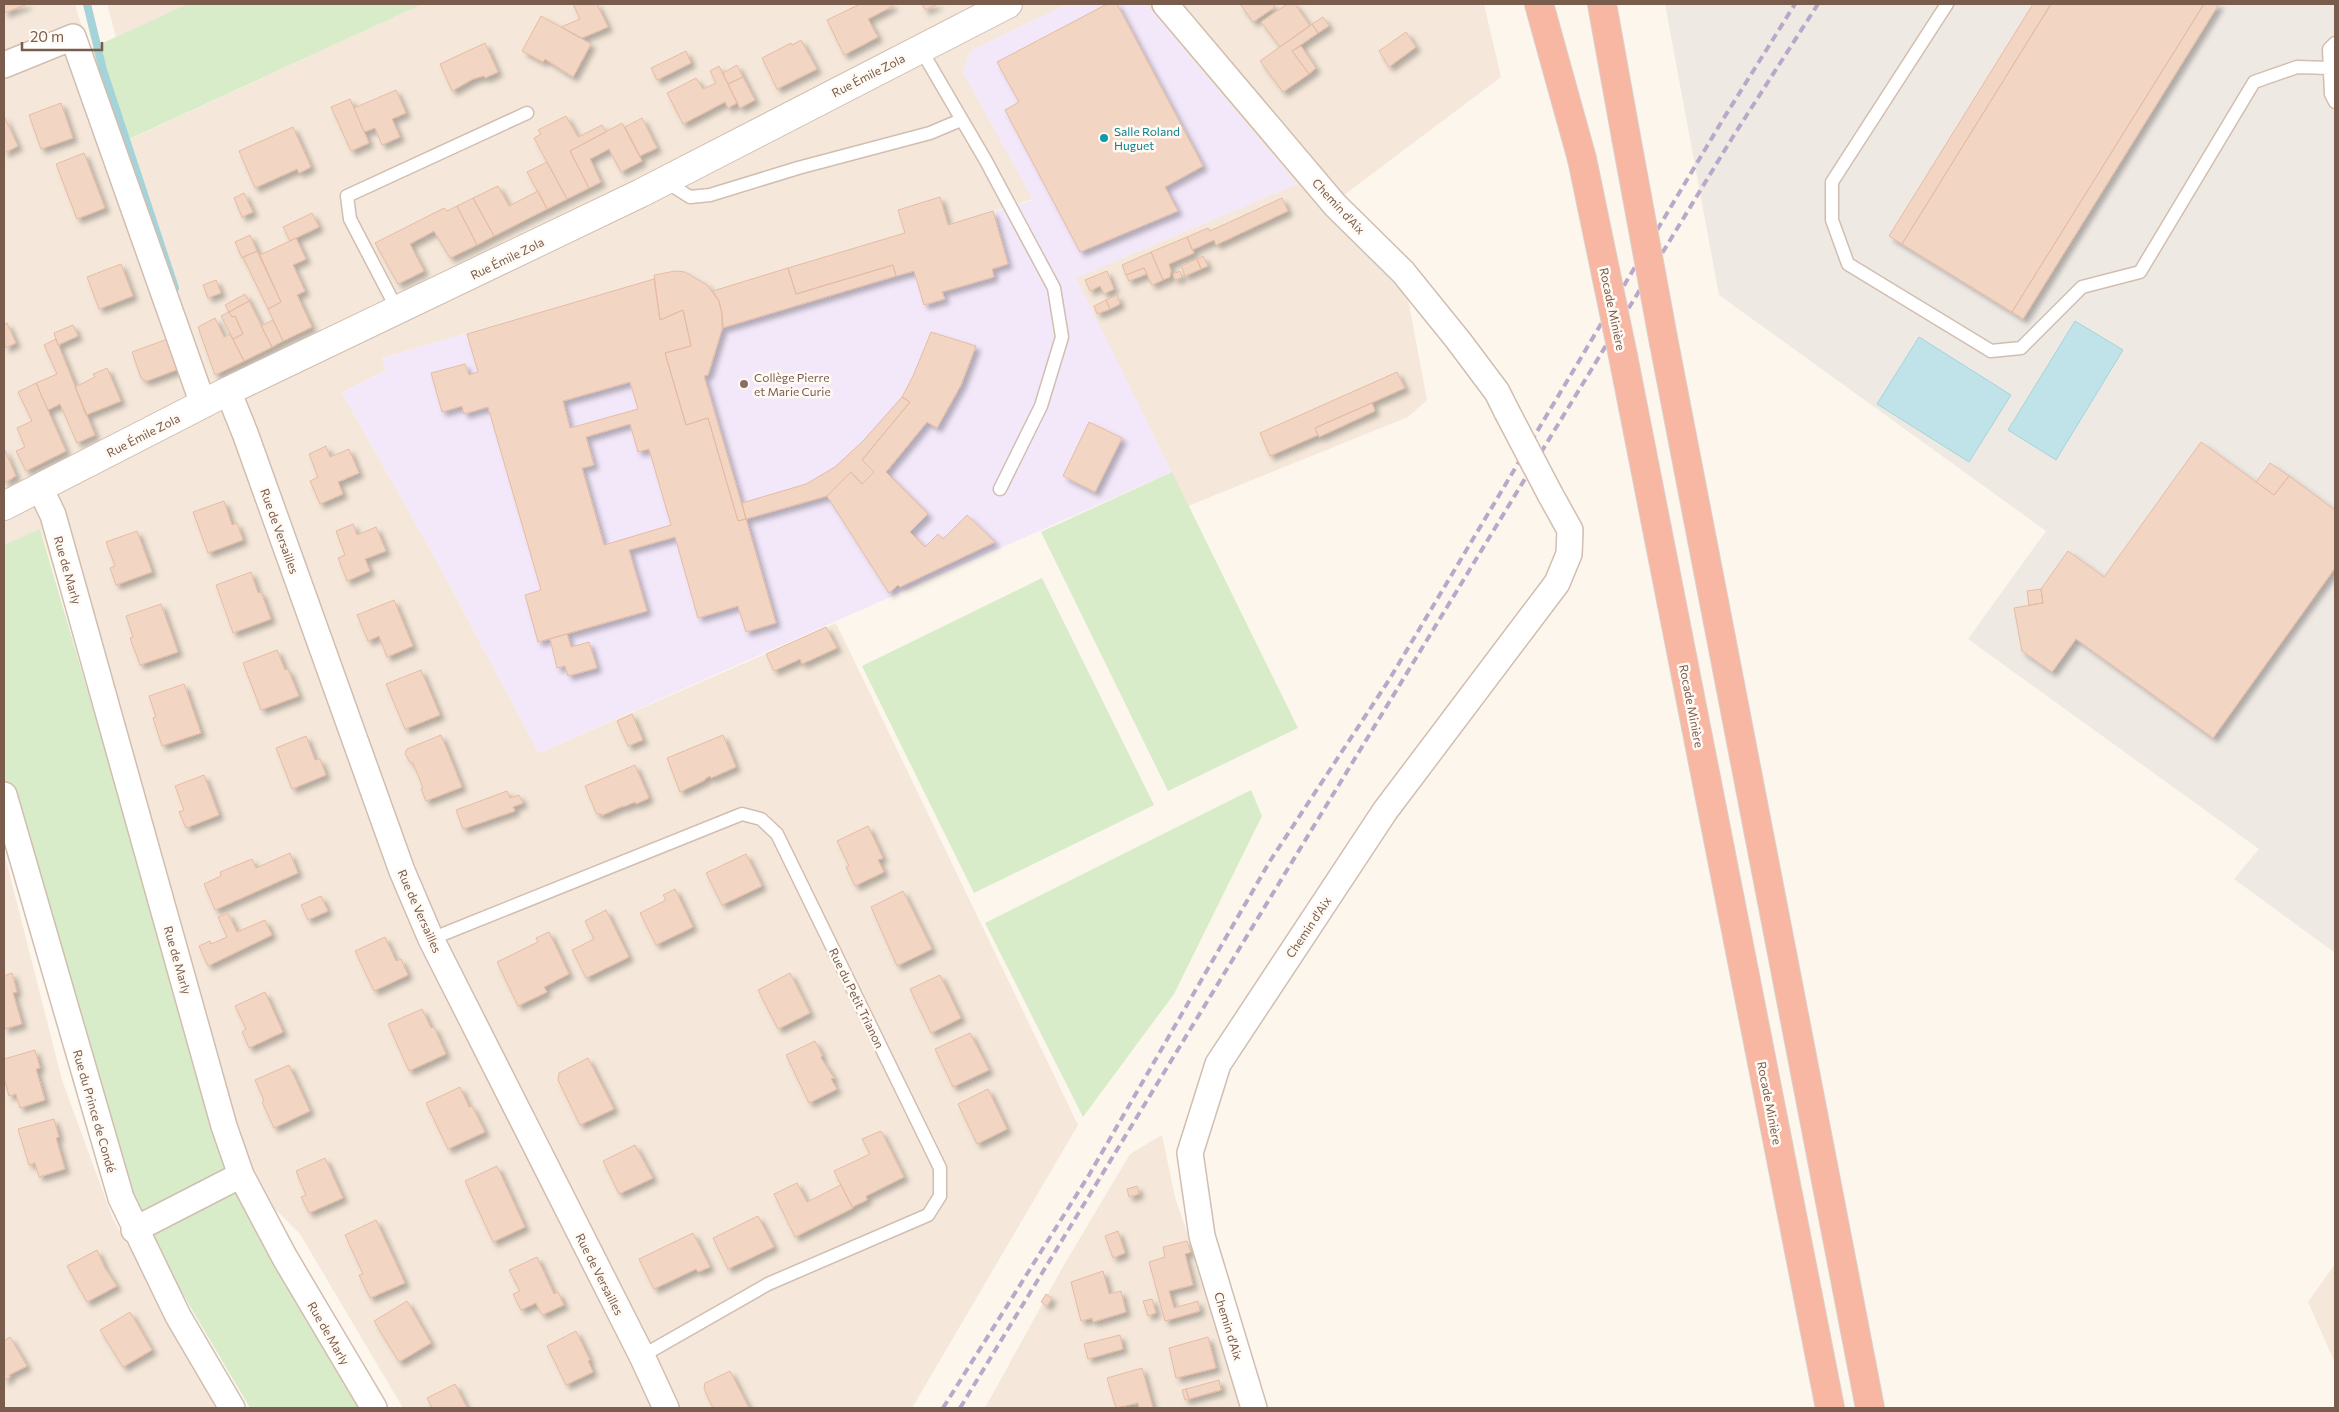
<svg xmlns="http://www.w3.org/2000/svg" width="2339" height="1412" font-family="Commissioner,sans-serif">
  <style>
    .residential { fill: #f5e8da }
    .industrial { fill: #efe9e4 }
    .education { fill: #f3e8fa }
    .green { fill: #d8ecc9 }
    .water { fill: #bfe3e8; stroke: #a5d3da }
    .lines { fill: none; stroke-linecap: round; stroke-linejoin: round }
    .stream { stroke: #a5d3da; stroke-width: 8 }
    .building { fill: #f3d5c3; stroke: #e6bba3; fill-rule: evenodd; filter: url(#shadow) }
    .service-casing { stroke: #d1beb0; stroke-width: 15 }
    .minor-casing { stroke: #d1beb0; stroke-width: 28 }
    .tertiary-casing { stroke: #d1beb0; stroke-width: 30 }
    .motorway-casing { stroke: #dad1cd; stroke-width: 30 }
    .service { stroke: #fff; stroke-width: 12 }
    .minor { stroke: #fff; stroke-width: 25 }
    .tertiary { stroke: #fff; stroke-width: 28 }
    .motorway { stroke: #f7b7a3; stroke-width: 28 }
    .rail { stroke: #b9a8c9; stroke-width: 4; stroke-dasharray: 8 5; stroke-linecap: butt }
    .minor-bridge-casing { stroke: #d1beb0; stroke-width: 28; stroke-linecap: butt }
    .motorway-bridge-casing { stroke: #dad1cd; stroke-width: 30; stroke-linecap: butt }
    .minor-bridge { stroke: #fff; stroke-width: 25 }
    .motorway-bridge { stroke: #f7b7a3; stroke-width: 28 }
    .culture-dot { fill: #0f9aa8; stroke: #fffaf3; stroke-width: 2 }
    .education-dot { fill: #8d6e63; stroke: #fffaf3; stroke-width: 2 }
    .labels { text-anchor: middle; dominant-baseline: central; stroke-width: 5; stroke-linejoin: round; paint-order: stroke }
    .street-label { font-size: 12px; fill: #7a5c4d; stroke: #fffaf3 }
    .culture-label { font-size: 12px; fill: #0d838f; stroke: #fffaf3; text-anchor: start }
    .education-label { font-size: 12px; fill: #785e54; stroke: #fffaf3; text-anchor: start }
  </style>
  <defs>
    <filter id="shadow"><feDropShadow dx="4.5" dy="4.5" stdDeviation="2.5" flood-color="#0004"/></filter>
  </defs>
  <rect width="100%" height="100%" fill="#fdf6ec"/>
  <path class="residential" d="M4,4H75L117,145L423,4H1068L970,51L963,72L1033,199L948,225L940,197L905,233L713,291L707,285L675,271L660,273L654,275V279L382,358L386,370L342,393L434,556L539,753L836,623L1078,1125L912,1408H403L300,1234L241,1175L41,530L4,545Z
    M107,4H187L116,37Z
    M1146,4H1484L1501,77L1348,192L1335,204L1403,272L1427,400L1408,417L1188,506L1075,278L1297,184Z
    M4,852L62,1080L113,1219L222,1408H4Z
    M1162,1135L1175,1197L1247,1408H985L1061,1270L1130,1154Z
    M2335,1264V1363L2308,1302Z"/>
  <path class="industrial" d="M1665,4H2335V953L2234,879L2259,849L1968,639L2046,531L1719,295Z"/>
  <path class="education" d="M1068,4H1146L1297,184L1076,278L1172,472L539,753L434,556L342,393L386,370L382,358L654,279V275L660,273L685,272L699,278L713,291L905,233L898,210L940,197L948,225L1033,200L963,72L970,51Z"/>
  <path class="green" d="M187,4H423L116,145L90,49Z
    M1172,472L1298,728L1168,791L1041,532Z
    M40,529L218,1135L367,1408H250L132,1208L4,801V545Z
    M1042,578L1154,805L974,893L862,666Z
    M1251,790L1262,816L1174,994L1083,1117L985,923Z"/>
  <path class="water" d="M2075,321L2123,350L2056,460L2008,430Z
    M1919,337L2011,395L1969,462L1877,404Z"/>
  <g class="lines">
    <path class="stream" d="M87,4L103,70L175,288"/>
  </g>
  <path class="building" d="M4,4H28L4,13Z
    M573,4H597L608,27L582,38L561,27L580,19Z
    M860,4H892L893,6L868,19L878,37L844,55L827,20Z
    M922,4H938L925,10Z
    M1107,4H1117L1203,166L1165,187L1178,211L1080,252L1005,110L1019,102L997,62Z
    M1240,4H1273L1275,7L1253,22Z
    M1287,4H1295L1310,26L1280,47L1261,22Z
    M2033,4H2051L1902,244L1889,236Z
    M2051,4H2204L2012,312L1902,244Z
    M2204,4H2219L2023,319L2012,312Z
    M541,16L591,44L573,77L545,59L543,62L522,51Z
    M1323,17L1329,26L1318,33L1312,24Z
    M1312,24L1318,33L1292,51L1309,74L1283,92L1260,61Z
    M1406,32L1416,47L1389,67L1379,51Z
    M801,40L817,69L777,89L762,58L791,43L792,45Z
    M485,43L498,72L485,78L484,76L473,79L452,91L440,64Z
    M1301,46L1316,68L1309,74L1292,51Z
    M686,51L691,63L657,80L651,68Z
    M737,65L743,77L728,84L723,73Z
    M719,66L737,103L728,108L725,102L683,124L667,93L696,78L703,89L716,83L710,71Z
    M743,77L755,100L740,108L728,84Z
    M396,90L406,113L392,119L400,137L382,145L375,128L364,132L354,108Z
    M350,99L369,143L351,151L331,107Z
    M61,103L73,138L41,149L29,115Z
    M4,116L18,146L4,153Z
    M566,116L578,137L602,125L606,132L570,151L589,188L567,199L534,138L541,134L538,130Z
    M642,118L657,148L640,156L625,127Z
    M622,123L642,161L621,172L609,149L590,159L601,182L589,188L570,151Z
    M293,127L311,167L299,173L297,169L255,188L239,151Z
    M84,153L105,208L77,219L56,164Z
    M547,162L567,199L547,209L527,172Z
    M498,186L509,206L538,191L547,209L494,236L473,198Z
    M244,193L253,212L242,217L234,198Z
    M940,197L948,225L993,211L1008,264L992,269L994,277L942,292L945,299L924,305L914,271L896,276L893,265L796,294L788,268L905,233L898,210Z
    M473,198L494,236L477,245L457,206Z
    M1282,198L1288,211L1216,245L1214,240L1192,250L1187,237L1208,228L1210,231Z
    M457,206L477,245L450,258L434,231L410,244L424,271L398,284L375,243L444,208L447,211Z
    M312,213L319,227L290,241L283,227Z
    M250,235L257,251L242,258L235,242Z
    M1187,237L1194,253L1169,264L1171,271L1170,277L1163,280L1151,252Z
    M296,238L306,259L293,265L305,291L297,295L312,327L283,341L268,309L281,302L260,255Z
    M257,251L281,302L268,309L243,257Z
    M1151,252L1163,280L1152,285L1144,268L1126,275L1122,265Z
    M1203,256L1208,266L1201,269L1197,259Z
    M1197,259L1201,269L1185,276L1181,266Z
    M121,264L133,296L99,309L87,277Z
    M893,265L896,276L722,328V314L719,301L713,291L788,268L796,294Z
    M1144,268L1147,274L1129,281L1126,275Z
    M675,271L685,272L707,285L719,301L722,314L723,326L708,375L704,376L746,519L738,521L708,418L686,425L665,353L691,346L683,310L660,320L654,275Z
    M1107,271L1114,289L1104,294L1100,286L1090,291L1085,280Z
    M1180,271L1182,277L1175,280L1173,274Z
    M654,279L660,320L683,310L691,346L665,353L686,425L708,418L738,521L746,519L776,623L746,632L738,606L698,618L675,537L629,550L647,611L538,642L525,595L541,590L488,407L464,414L462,406L442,412L431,373L465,364L469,375L478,372L467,334ZM630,382L638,409L570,428L563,401ZM630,424L638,452L649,449L671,525L604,545L582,468L594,465L586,437Z
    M216,280L221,293L208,298L203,285Z
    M245,294L249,301L229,312L225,305Z
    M1117,295L1120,304L1110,309L1106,300Z
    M1106,300L1110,309L1097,314L1094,306Z
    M249,301L272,347L244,361L233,339L243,334L235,316L232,317L229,312Z
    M229,312L232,317L235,316L243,334L233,339L221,316Z
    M215,318L224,337L230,334L244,361L215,375L198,327Z
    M273,320L283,341L272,347L261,326Z
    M7,323L16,343L5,348L4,325Z
    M73,325L78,336L58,345L54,333Z
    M931,332L976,346L961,385L937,428L927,422L886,472L928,514L910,532L925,547L938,534L943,539L967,515L995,542L900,587L898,585L889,593L827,496L851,472L862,484L874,472L862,460L910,402L902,397L913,376Z
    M173,337L184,367L147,381L141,378L132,352Z
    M56,339L95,435L77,443L60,404L48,410L36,383L57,374L44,345Z
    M107,368L121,401L86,415L75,387L95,377L93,374Z
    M1397,372L1405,388L1315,428L1318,435L1270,456L1260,433Z
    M36,383L66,451L26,471L16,451L25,447L17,428L32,421L18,392Z
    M902,397L910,402L862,460L874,472L862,484L851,472L827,496L746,519L742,503L806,484L835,467L863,441Z
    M1372,403L1375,411L1319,437L1315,428Z
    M1089,422L1122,438L1095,492L1063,476Z
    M2201,442L2274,495L2289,476L2335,510V568L2213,738L2076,639L2052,672L2022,651L2014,608L2043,603L2041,589L2068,551L2104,577Z
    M326,446L330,457L349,449L359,473L338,482L343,494L320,504L310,481L318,477L309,454Z
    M4,448L16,476L4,483Z
    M2270,463L2289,476L2274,495L2256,482Z
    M224,501L232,525L237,523L243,540L208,553L193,512Z
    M353,524L357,535L376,527L386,551L365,559L370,571L347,581L338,558L345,555L336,531Z
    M137,531L152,572L116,585L110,568L115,566L106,542Z
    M251,572L258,593L261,592L271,619L233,633L216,585Z
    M2041,589L2043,603L2029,605L2027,591Z
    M394,600L413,646L387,657L379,636L368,641L357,615Z
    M161,604L178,652L140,665L130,638L133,637L126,616Z
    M826,627L837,648L802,664L800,659L774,671L766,654Z
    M567,634L571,647L589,642L597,668L568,676L565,666L557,668L550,639Z
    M277,650L285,670L288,669L299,696L261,710L243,663Z
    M421,670L440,715L405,729L386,684Z
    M184,684L201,733L162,746L153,718L156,717L149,696Z
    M632,714L643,740L628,746L617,721Z
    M441,735L462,787L426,801L421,789L423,788L413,763L409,761L405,753L407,749Z
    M723,735L736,767L711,778L710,776L706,778L705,780L680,792L667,758Z
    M306,736L315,760L320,759L326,775L292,789L276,748Z
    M635,765L649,798L636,804L635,802L623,807V806L603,815L596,813L585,786Z
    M204,775L219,815L186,828L179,812L184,810L175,786Z
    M507,791L510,798L519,795L523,803L513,807L515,811L463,829L456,810Z
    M868,826L883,858L878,860L884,872L855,886L846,867L849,866L837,841Z
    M290,853L298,873L215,910L204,884L221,876L220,872L252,859L256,868Z
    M746,854L762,886L722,905L706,873Z
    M675,889L693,927L656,945L640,913L666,900L663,895Z
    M903,891L932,949L897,966L871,907Z
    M321,896L328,911L308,920L301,905Z
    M606,910L629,957L586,978L572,950L594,939L585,921Z
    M228,913L237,932L265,920L272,935L208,966L199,946L210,941L211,944L227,937L218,917Z
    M549,932L569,974L544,987L547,992L518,1006L497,962L538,942L536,938Z
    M385,937L396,961L401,959L408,975L374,991L355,951Z
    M12,973L17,992L13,993L22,1024L4,1029V976Z
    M790,973L810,1013L778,1029L758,990Z
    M940,975L961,1018L931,1033L910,989Z
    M265,992L283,1032L249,1048L242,1032L246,1029L235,1006Z
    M422,1009L431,1028L434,1027L446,1054L409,1071L388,1024Z
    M970,1033L989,1070L953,1087L935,1049Z
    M815,1041L822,1055L821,1058L834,1078L831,1079L837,1089L809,1103L786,1055Z
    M35,1050L40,1068L36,1069L45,1100L20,1108L16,1094L9,1096L4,1078V1059Z
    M588,1058L614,1109L580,1125L558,1080L559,1073Z
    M289,1065L310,1111L274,1128L262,1102L264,1100L255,1080Z
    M460,1087L469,1107L472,1106L485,1132L448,1149L426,1103Z
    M988,1089L1007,1129L977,1144L958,1104Z
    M54,1119L59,1137L56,1138L65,1169L39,1177L35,1163L29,1165L18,1129Z
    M881,1131L904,1177L866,1196L867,1200L852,1207L834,1171L870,1154L862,1139Z
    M635,1145L653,1178L619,1194L603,1161Z
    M325,1158L343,1198L309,1213L301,1197L306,1195L296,1171Z
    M497,1166L525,1227L493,1242L465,1181Z
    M797,1183L807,1202L841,1185L853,1208L795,1237L774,1194Z
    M1137,1186L1139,1194L1129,1197L1127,1189Z
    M758,1216L774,1247L728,1269L713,1238Z
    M376,1220L405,1283L370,1298L359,1275L363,1274L345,1235Z
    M1118,1231L1125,1253L1113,1258L1105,1236Z
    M693,1233L710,1267L698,1272L696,1269L654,1289L639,1259Z
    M1187,1241L1191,1252L1185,1254L1193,1285L1169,1291L1174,1308L1198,1301L1200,1311L1165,1321L1149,1262L1165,1257L1163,1247Z
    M97,1250L105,1268L117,1286L87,1302L67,1266Z
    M537,1257L554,1294L558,1292L564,1305L542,1315L536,1303L521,1310L513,1294L520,1291L509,1270Z
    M1103,1271L1109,1294L1121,1291L1126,1312L1093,1322L1092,1318L1081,1321L1071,1282Z
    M1046,1294L1052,1298L1047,1306L1041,1302Z
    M1152,1299L1156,1313L1148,1316L1143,1301Z
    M407,1301L431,1343L399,1362L374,1321Z
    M130,1312L152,1350L123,1367L100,1330Z
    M576,1331L590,1360L588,1361L593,1372L566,1385L547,1346Z
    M1120,1335L1123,1349L1088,1359L1084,1344Z
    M10,1337L27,1366L9,1375L10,1377L4,1381V1341Z
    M1208,1337L1216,1368L1176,1378L1169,1348Z
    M1142,1368L1153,1408H1139L1138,1403L1116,1408L1107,1378Z
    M730,1371L749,1408H713L704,1389L705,1383Z
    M1219,1380L1221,1390L1189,1399L1186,1389Z
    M455,1384L467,1408H432L427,1398Z
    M1186,1389L1189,1399L1185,1400L1182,1390Z"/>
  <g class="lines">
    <g class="service-casing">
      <path id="service" d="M1947,4L1832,182V220L1848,264L1991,351L2021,348L2082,287L2140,272L2254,82L2297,67L2330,68
        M2335,43L2329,49L2331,94L2335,102
        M920,48L986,161L1054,288L1062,337L1041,406L1000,489
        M663,180L690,197L710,195L798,168L930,133L961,120
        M398,311L350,219L347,196L527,113
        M431,939L742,814L761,819L777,834L940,1168V1196L928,1215L768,1284L642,1356"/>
    </g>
    <g class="minor-casing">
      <path id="minor" d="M1165,4L1335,205L1403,272L1458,340L1497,392L1507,412
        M4,65L73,37L203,404
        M228,391L245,433L402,871L431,939L642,1356L666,1408
        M40,488L53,515L224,1126L241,1175L285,1258L374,1408
        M4,795L121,1198L178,1316L232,1408
        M134,1230L241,1175
        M1254,1408L1202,1236L1190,1153L1218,1064L1385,811L1557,583L1569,554L1570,530L1550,494"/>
    </g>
    <g class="tertiary-casing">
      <path id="tertiary" d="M4,506L228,391L641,193L1008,4"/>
    </g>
    <g class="motorway-casing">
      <path id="motorway" d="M1539,4L1582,159
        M1602,4L1626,137
        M1663,338L1870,1408
        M1623,356L1830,1408"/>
    </g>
    <use href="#service" class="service"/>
    <use href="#minor" class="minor"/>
    <use href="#tertiary" class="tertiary"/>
    <use href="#motorway" class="motorway"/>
    <path class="rail" d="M943,1408L1089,1175L1270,861L1389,680L1722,121L1795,4
      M960,1408L1734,135L1818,4"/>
    <g class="minor-bridge-casing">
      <path id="minor-bridge" d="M1507,412L1550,494"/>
    </g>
    <g class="motorway-bridge-casing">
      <path id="motorway-bridge" d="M1626,137L1663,338
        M1582,159L1623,356"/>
    </g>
    <use href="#minor-bridge" class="minor-bridge"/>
    <use href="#motorway-bridge" class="motorway-bridge"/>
  </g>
  <circle class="culture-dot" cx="1104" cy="138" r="5"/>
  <circle class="education-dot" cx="744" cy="384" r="5"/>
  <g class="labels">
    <g class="street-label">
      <text transform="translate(868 75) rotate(-27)">Rue Émile Zola</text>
      <text transform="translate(1339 206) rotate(47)">Chemin d'Aix</text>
      <text transform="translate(507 258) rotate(-26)">Rue Émile Zola</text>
      <text transform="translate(1613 309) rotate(78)">Rocade Minière</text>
      <text transform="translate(143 435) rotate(-27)">Rue Émile Zola</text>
      <text transform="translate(280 531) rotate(70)">Rue de Versailles</text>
      <text transform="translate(68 570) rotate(74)">Rue de Marly</text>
      <text transform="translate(1692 706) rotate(79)">Rocade Minière</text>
      <text transform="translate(420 911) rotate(66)">Rue de Versailles</text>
      <text transform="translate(1308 927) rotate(-56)">Chemin d'Aix</text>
      <text transform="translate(178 960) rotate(74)">Rue de Marly</text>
      <text transform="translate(857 998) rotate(64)">Rue du Petit Trianon</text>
      <text transform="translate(1770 1103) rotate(79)">Rocade Minière</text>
      <text transform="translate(95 1111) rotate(74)">Rue du Prince de Condé</text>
      <text transform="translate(600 1274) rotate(63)">Rue de Versailles</text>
      <text transform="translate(1229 1326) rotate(73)">Chemin d'Aix</text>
      <text transform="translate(329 1333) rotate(60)">Rue de Marly</text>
    </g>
    <g class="culture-label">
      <text x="1114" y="131">Salle Roland<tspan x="1114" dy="14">Huguet</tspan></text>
    </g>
    <g class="education-label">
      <text x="754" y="377">Collège Pierre<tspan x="754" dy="14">et Marie Curie</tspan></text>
    </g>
  </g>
  <rect width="2339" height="1412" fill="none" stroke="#7a5c4d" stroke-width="10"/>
  <path d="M22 42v8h80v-8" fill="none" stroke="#7a5c4d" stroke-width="2.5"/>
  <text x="30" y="42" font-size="15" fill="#7a5c4d" stroke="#fffaf3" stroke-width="4" paint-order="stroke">20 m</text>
</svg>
